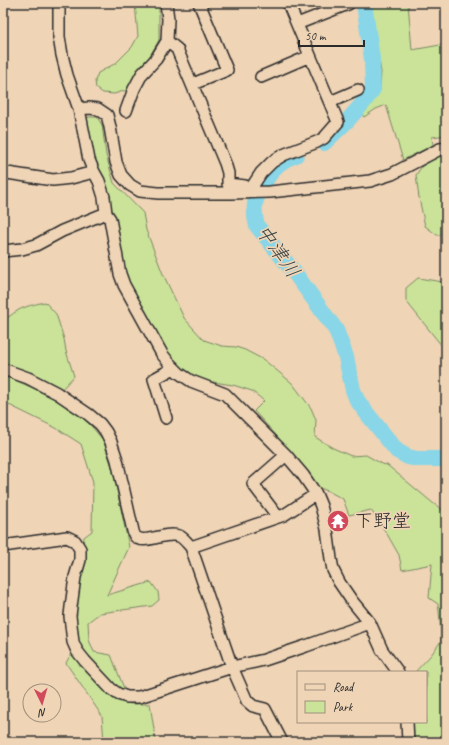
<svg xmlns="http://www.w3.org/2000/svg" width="449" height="745" font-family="Caveat,'Klee One',sans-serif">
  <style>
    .green { fill: #cae399; stroke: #7a8762 }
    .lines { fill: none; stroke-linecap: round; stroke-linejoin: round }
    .river { stroke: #88d6e7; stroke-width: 16 }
    .minor-casing { stroke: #2b2b2b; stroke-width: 14 }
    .minor { stroke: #efd4b6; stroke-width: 11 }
    .labels { text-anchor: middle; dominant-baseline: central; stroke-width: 3.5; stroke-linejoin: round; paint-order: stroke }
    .poi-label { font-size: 19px; fill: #2b2b2b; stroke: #efd4b6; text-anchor: start }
    .water-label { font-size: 20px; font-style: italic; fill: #394547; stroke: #efd4b6 }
  </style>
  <rect width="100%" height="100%" fill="#efd4b6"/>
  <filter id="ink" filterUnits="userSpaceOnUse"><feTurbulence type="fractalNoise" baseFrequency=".025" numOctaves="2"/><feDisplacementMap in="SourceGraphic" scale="8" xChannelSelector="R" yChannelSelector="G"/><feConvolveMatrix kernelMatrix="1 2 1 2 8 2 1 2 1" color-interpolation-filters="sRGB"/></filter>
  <g filter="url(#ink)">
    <path class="green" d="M135,3H159V40L151,54L127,90L114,94L103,93L96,88L95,81L98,73L116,63L132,47L138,36Z
      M370,3H408L412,50L446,44V135L432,137L433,145L403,160L386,105L376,109L364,117L360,112L380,90L381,72Z
      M88,117H97L102,125L106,155L114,183L143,213L146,230L163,274L184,318L204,340L222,346L236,347L245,350L264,360L292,383L311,408L316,420L315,437L333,448L351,456L366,455L382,464L387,465L434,504L446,512V742H413V722H426V672H416V671L431,655L441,641L440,620L438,604L429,598L432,564L402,570L399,555L387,534L371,510L349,515L343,499L328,491L317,487L276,435L254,411L264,401L252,391L233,385L207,381L186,373L169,357L126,279L114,219L108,194L89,142L86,121Z
      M446,154V235H437L425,226L419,198L416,175L422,166L442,155Z
      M418,278L443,282L446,280V351L406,301V288Z
      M45,302L56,314L64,339L66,351L74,376L61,390L37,376L3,365V320C8,318 12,314 17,311C25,306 36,304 45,302Z
      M3,375L56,398L87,421L103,440L112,467L129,547L107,595L151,582L158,592L159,600L152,606L100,613L88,622L89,640L94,652L111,655L130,704H150L156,742H104L102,716L66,663L77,643L73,617L80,574L84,537L92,531L93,482L81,444L56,428L3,402Z"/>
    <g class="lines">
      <path class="river" d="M324,143L347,121L363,103L373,89L372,59L364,3
        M296,155C290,157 284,160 279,164C270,171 257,193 255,204C254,212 255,219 257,226L294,272L336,330L346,357L353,390L357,400L365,411L397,451L408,457L417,459H441L446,460"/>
      <g class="minor-casing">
        <path id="minor" d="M59,3V37L62,55L67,75L79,109L89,160L94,172L99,181L104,197L106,213L110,219L120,274L124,285L162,354L170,364L179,373L191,381L225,394L286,455L303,475L316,494L321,506L327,529L331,559L333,570L339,582L352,601L370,623L382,650L398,672
          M297,24L348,4V3
          M167,41L177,49L225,163L228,173V184L245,186L248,193
          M261,77L310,56
          M193,84L227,70L199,3
          M330,102L358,90
          M79,109L89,108L98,109L107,115L110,127L116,162L121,175L130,185L140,191L158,193H231L270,192L370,181L392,174L440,149L446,148
          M126,111L134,89L142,74L156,59L167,41L168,19L166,3
          M3,174L7,173L53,180L71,178L94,172
          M248,193L261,173L272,162L283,155L317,142L324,138L338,122L288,3
          M3,251L22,249L36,245L62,231L106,213
          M3,369L28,378L57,393L88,414L100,424L106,432L111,442L117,460L133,531C133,532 135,537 136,537C144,545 166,531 179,536C184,538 187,543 191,547L284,515L316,494
          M166,418L154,379L174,368
          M278,517L253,484L286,455
          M3,546L67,537L75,541L80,549V560L75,577L71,607L70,616L73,642L77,651L85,661L111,689L118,694L127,697H139L232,667L264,660L306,646L370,623
          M191,547L232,667L247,701L253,706L265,709L282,742
          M407,722L408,742"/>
      </g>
      <use href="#minor" class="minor"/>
    </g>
  </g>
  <defs>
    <g id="temple-disc" transform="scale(1.15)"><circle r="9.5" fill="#d1495b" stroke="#efd4b6"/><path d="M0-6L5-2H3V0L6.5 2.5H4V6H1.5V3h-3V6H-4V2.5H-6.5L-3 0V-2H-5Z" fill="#fff"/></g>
  </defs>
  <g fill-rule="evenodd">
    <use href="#temple-disc" x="338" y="521"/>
  </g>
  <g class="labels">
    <g class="poi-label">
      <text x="354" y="521">下野堂</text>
    </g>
    <g class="water-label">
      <text transform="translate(278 251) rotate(55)">中津川</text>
    </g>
  </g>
  <rect width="449" height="745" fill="none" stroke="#efd4b6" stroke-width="16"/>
  <rect x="8" y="8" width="433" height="729" fill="none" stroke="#2b2b2b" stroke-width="1.5" filter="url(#ink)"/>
  <rect x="297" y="671" width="130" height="52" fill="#efd4b6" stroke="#a1907e"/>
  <rect x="305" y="684" width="20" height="6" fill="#efd4b6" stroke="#a1907e"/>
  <text x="333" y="691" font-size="12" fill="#2b2b2b">Road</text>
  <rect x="305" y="701" width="20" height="12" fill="#cae399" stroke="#a1907e"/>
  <text x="333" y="711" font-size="12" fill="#2b2b2b">Park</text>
  <g transform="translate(42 703) rotate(175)"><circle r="19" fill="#efd4b6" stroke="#a1907e"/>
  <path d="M0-3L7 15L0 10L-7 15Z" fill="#d1495b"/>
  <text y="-6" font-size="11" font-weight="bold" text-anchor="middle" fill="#2b2b2b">N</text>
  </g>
  <path d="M299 40v6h65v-6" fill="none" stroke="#2b2b2b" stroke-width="2"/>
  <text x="305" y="40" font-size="12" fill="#2b2b2b" stroke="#efd4b6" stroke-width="3" paint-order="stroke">50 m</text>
</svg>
